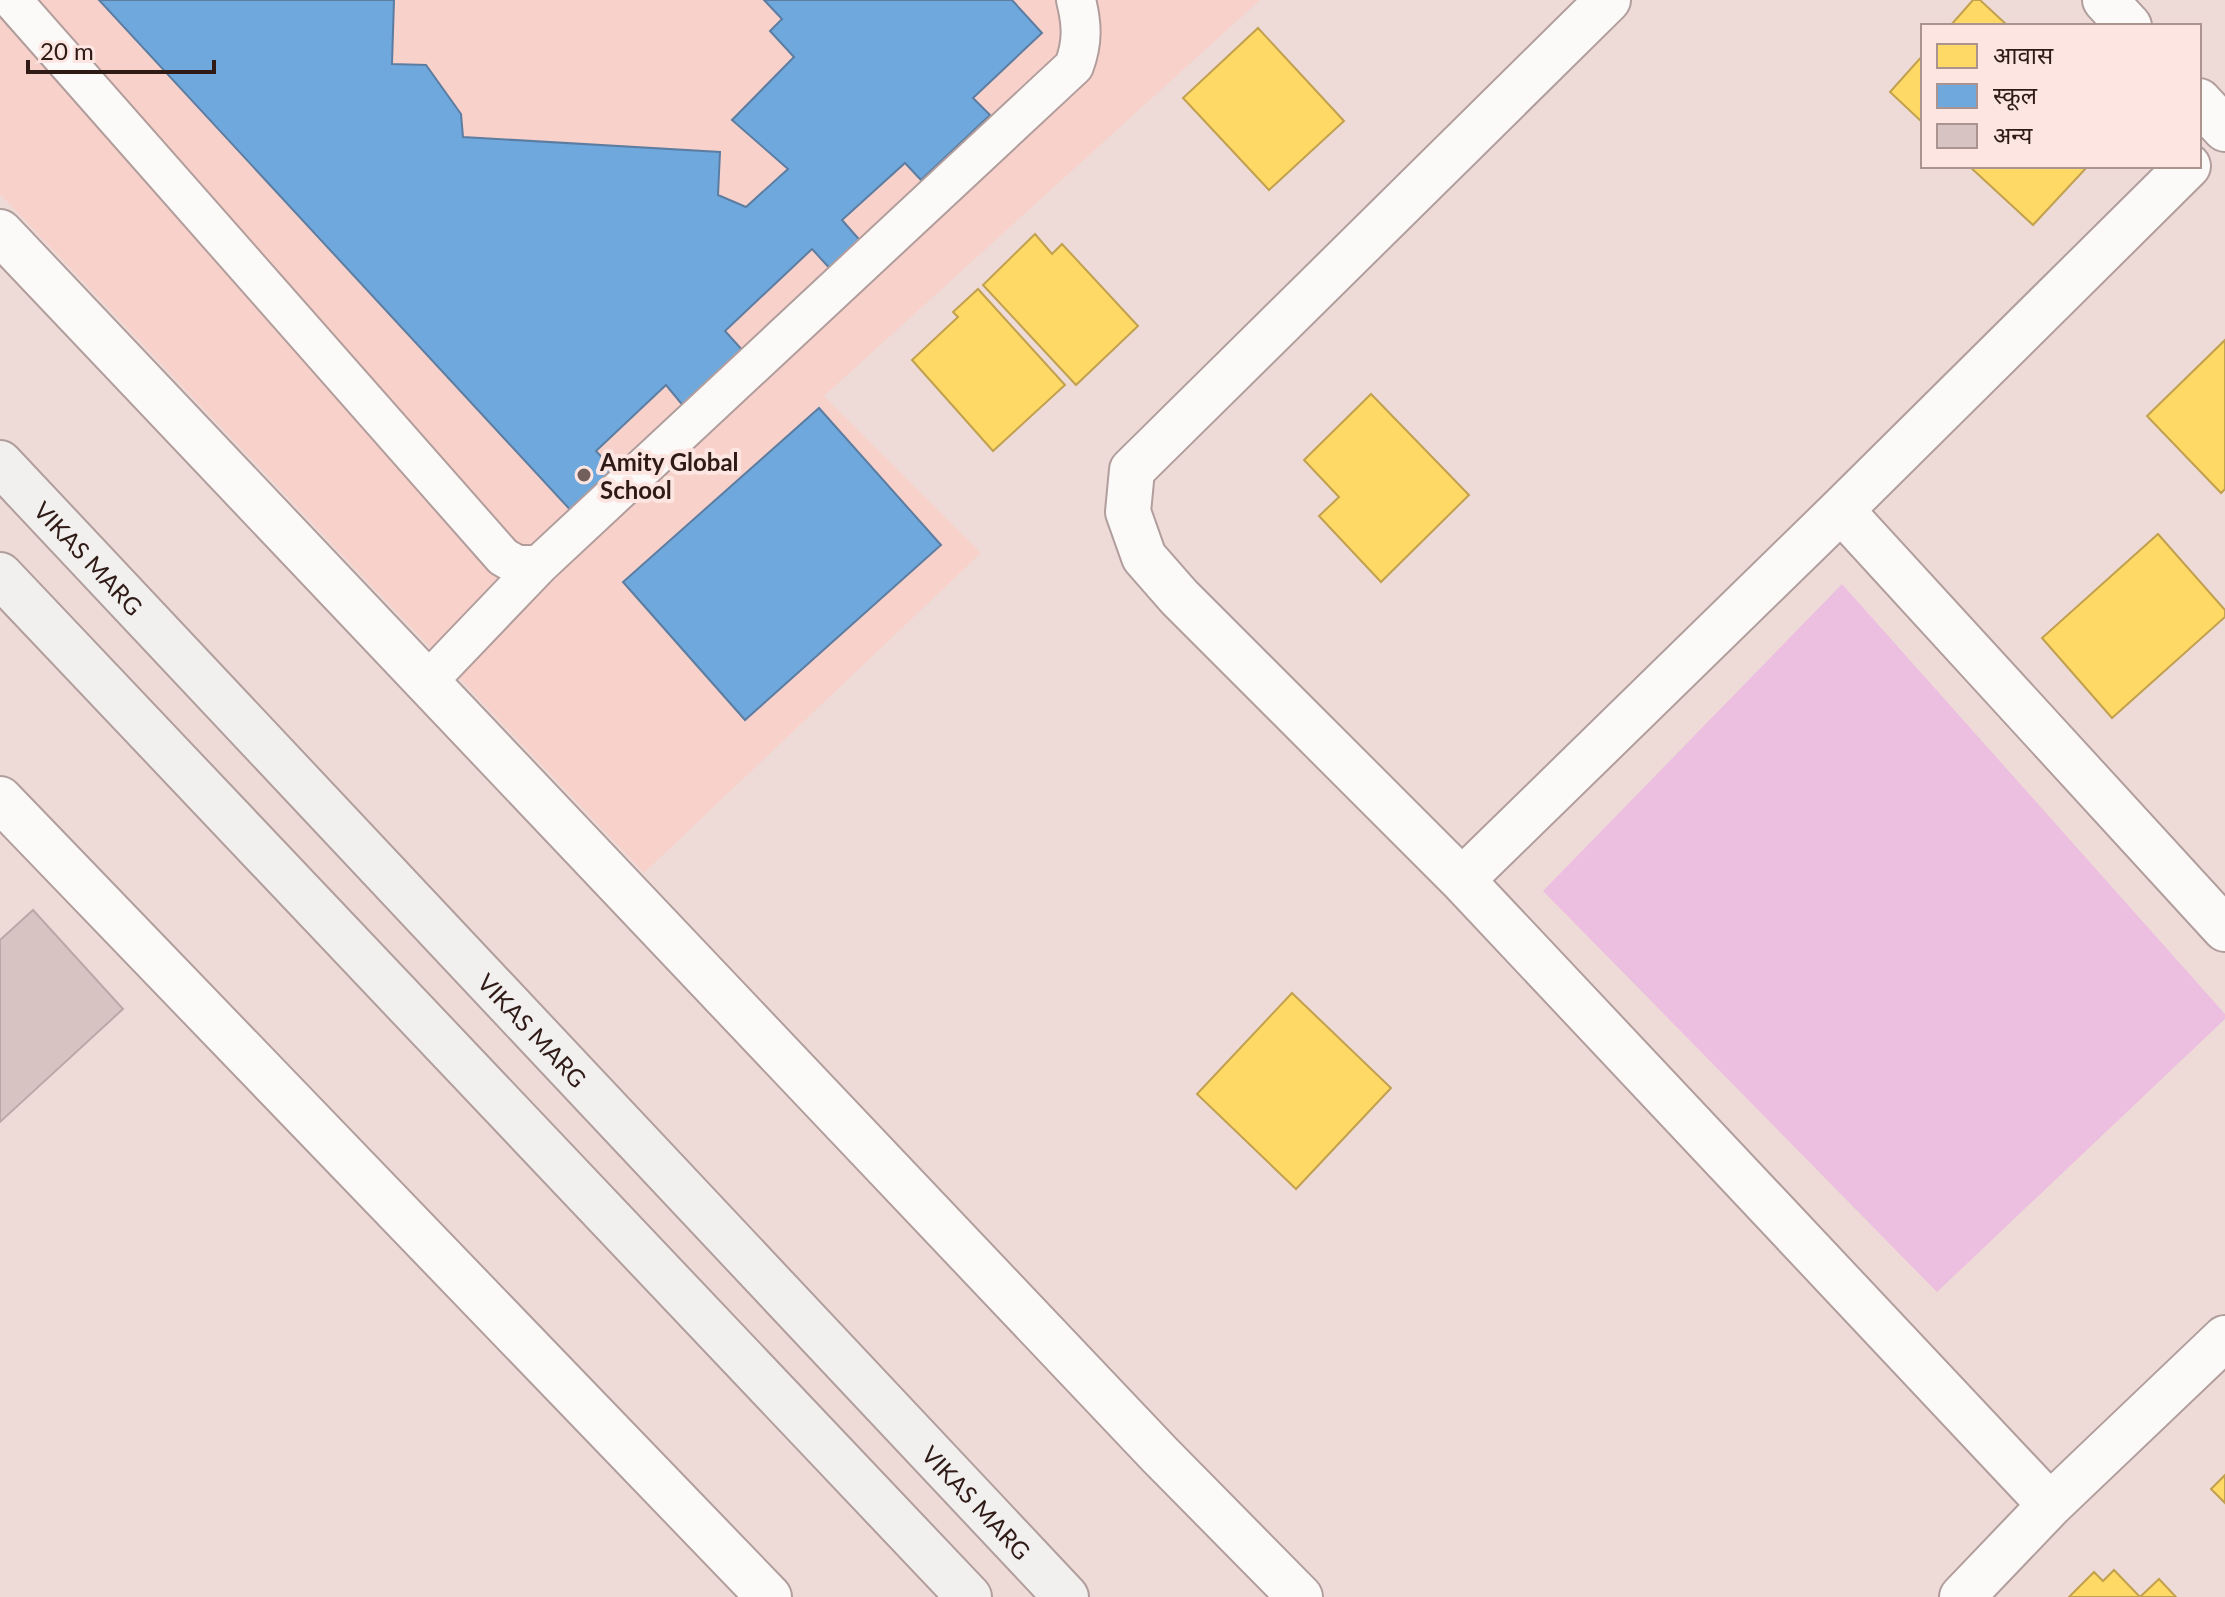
<svg xmlns="http://www.w3.org/2000/svg" width="2225" height="1597" font-family="Lato,'Noto Sans Devanagari',sans-serif">
  <style>
    .built { fill: #f7d1ca }
    .green { fill: #ecbedf }
    .homes { fill: #ffd966; stroke: #c1a04e; stroke-width: 2 }
    .schools { fill: #6fa8dc; stroke: #5c7da1; stroke-width: 2 }
    .building { fill: #d7c4c2; stroke: #baa7a8; stroke-width: 2 }
    .lines { fill: none; stroke-linecap: round; stroke-linejoin: round }
    .lane-casing { stroke: #b19e9c; stroke-width: 42 }
    .street-casing { stroke: #b19e9c; stroke-width: 48 }
    .secondary-casing { stroke: #b19e9c; stroke-width: 48 }
    .lane { stroke: #fcfaf9; stroke-width: 38 }
    .street { stroke: #fcfaf9; stroke-width: 44 }
    .secondary { stroke: #f1f0ee; stroke-width: 44 }
    .poi-dot { fill: #725e5a; stroke: #fde5e1; stroke-width: 3 }
    .labels { text-anchor: middle; dominant-baseline: central; stroke-width: 8; stroke-linejoin: round; paint-order: stroke }
    .poi-label { font-size: 24px; font-weight: bold; fill: #2f1a16; stroke: #fde5e1; text-anchor: start }
    .street-label { font-size: 24px; fill: #2f1a16; stroke: #fde5e1 }
  </style>
  <rect width="100%" height="100%" fill="#eedbd8"/>
  <path class="built" d="M0,0H1260L824,396L981,553L644,873L0,194Z"/>
  <path class="green" d="M1842,584L2225,1014V1019L1937,1292L1543,891Z"/>
  <path class="homes" d="M1973,0H1980L2008,26H1950Z
    M1258,28L1344,121L1269,190L1183,98Z
    M1923,55V123L1890,92Z
    M1969,166H2088L2033,225Z
    M1035,234L1052,254L1062,244L1138,326L1076,385L983,285Z
    M978,289L1065,385L993,451L912,360L958,317L953,312Z
    M2225,340V489L2221,493L2147,416Z
    M1371,394L1469,495L1381,582L1319,516L1339,497L1304,460Z
    M2158,534L2225,610V617L2112,718L2042,638Z
    M1292,993L1391,1088L1296,1189L1197,1094Z
    M2225,1475V1503L2211,1489Z
    M2114,1570L2140,1597L2159,1579L2176,1597H2069L2094,1572L2103,1581Z"/>
  <path class="schools" d="M99,0H394L392,64L426,65L461,114L463,137L720,152L718,195L746,207L788,169L732,120L794,57L770,31L782,19L764,0H1012L1042,33L973,98L990,115L921,180L905,163L842,220L864,245L834,273L812,249L725,331L744,352L685,408L666,385L596,451L618,475L575,515Z
    M819,408L941,545L745,720L623,582Z"/>
  <path class="building" d="M33,910L123,1009L0,1122V940Z"/>
  <g class="lines">
    <g class="lane-casing">
      <path id="lane" d="M12,0L503,557L517,565H539L1074,66C1083,42 1082,24 1076,0
        M427,682L539,565"/>
    </g>
    <g class="street-casing">
      <path id="street" d="M1608,0L1132,470L1128,512L1144,557L1179,597L1462,880L2050,1505
        M2105,0L2129,26
        M2199,101L2225,129
        M0,232L1159,1454L1300,1597
        M1841,510L2225,929
        M0,799L769,1597
        M1462,880L1841,510L2188,166
        M1962,1597L2050,1505L2225,1338"/>
    </g>
    <g class="secondary-casing">
      <g id="secondary">
        <path id="s1" d="M0,463L1066,1597"/>
        <path d="M0,575L969,1597"/>
      </g>
    </g>
    <use href="#lane" class="lane"/>
    <use href="#street" class="street"/>
    <use href="#secondary" class="secondary"/>
  </g>
  <circle class="poi-dot" cx="584" cy="475" r="8"/>
  <g class="labels">
    <g class="poi-label">
      <text x="600" y="461">Amity Global<tspan x="600" dy="28">School</tspan></text>
    </g>
    <g class="street-label">
      <text stroke="none"><textPath href="#s1" startOffset="130">VIKAS MARG</textPath></text>
      <text stroke="none"><textPath href="#s1" startOffset="778">VIKAS MARG</textPath></text>
      <text stroke="none"><textPath href="#s1" startOffset="1426">VIKAS MARG</textPath></text>
    </g>
  </g>
  <rect x="1921" y="24" width="280" height="144" fill="#fde5e1" stroke="#ab9490" stroke-width="2"/>
  <rect x="1937" y="44" width="40" height="24" fill="#ffd966" stroke="#ab9490" stroke-width="2"/>
  <text x="1993" y="64" font-size="24" fill="#2f1a16">आवास</text>
  <rect x="1937" y="84" width="40" height="24" fill="#6fa8dc" stroke="#ab9490" stroke-width="2"/>
  <text x="1993" y="104" font-size="24" fill="#2f1a16">स्कूल</text>
  <rect x="1937" y="124" width="40" height="24" fill="#d7c4c2" stroke="#ab9490" stroke-width="2"/>
  <text x="1993" y="144" font-size="24" fill="#2f1a16">अन्य</text>
  <path d="M28 60v12h186v-12" fill="none" stroke="#2f1a16" stroke-width="4"/>
  <text x="40" y="60" font-size="24" fill="#2f1a16" stroke="#fde5e1" stroke-width="6" paint-order="stroke">20 m</text>
</svg>
